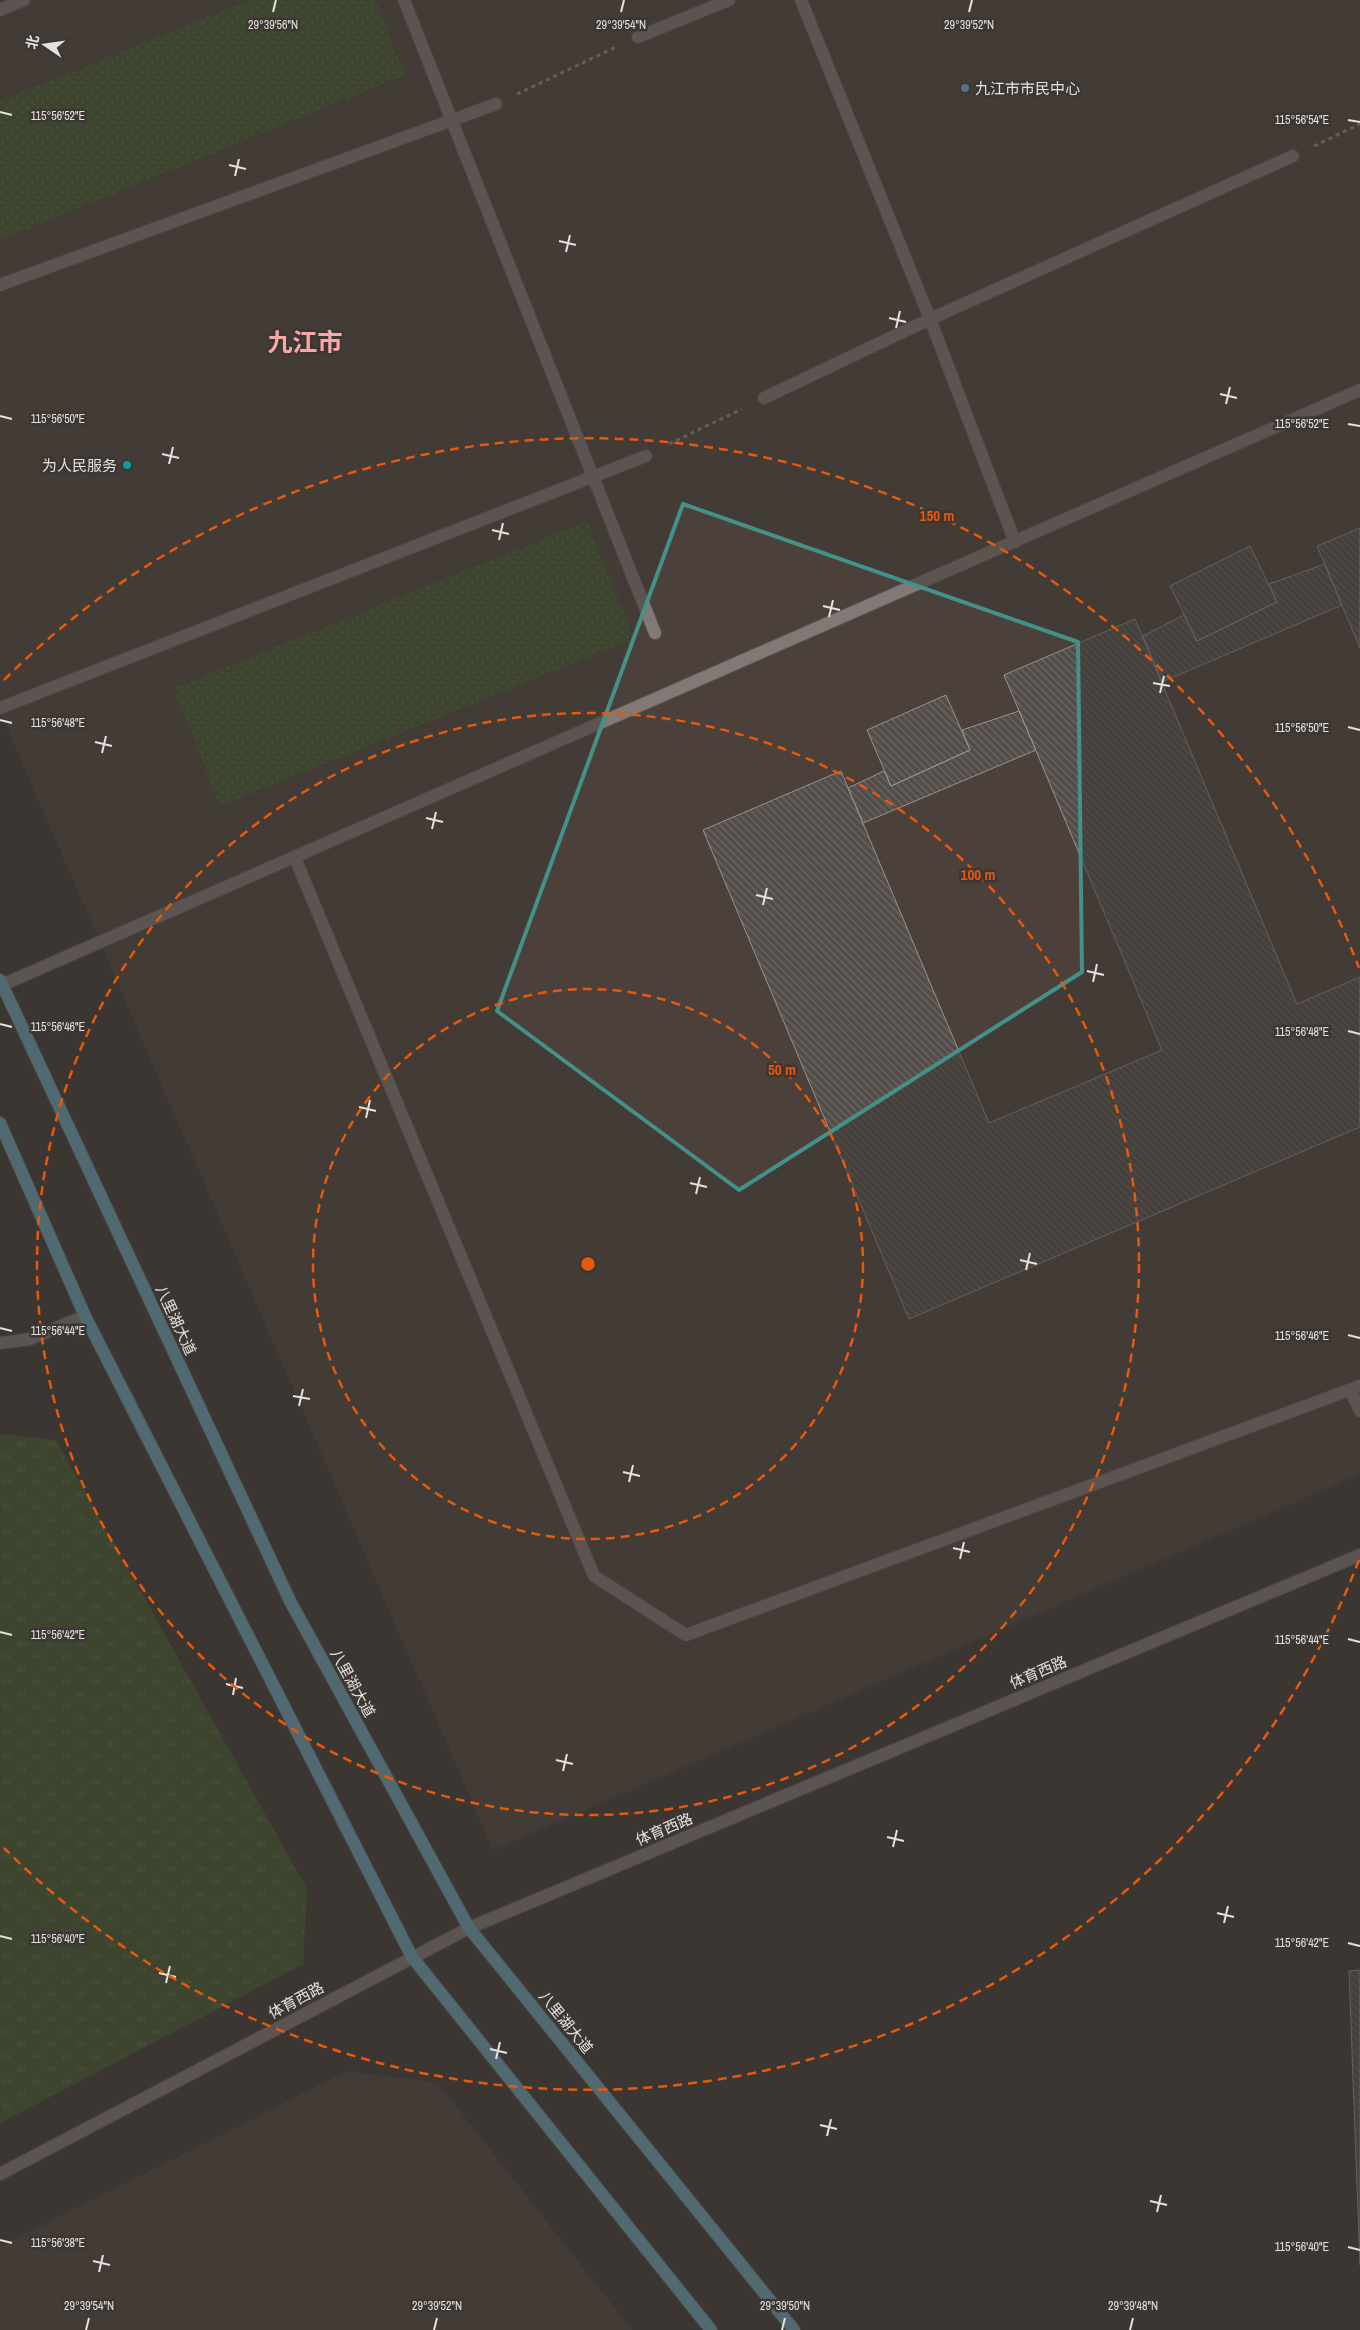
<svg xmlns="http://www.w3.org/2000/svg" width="1360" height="2330" font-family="'Archivo Narrow','Noto Sans SC',sans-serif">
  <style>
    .built { fill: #4c403a }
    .grass { fill: url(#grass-tufts) }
    .park { fill: url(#park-dots) }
    .building { fill: url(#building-back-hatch); stroke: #99928f }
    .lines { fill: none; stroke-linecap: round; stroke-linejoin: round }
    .pedestrian-casing { stroke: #595552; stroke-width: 14 }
    .minor-casing { stroke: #595552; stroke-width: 14 }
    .tertiary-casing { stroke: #595552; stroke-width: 14 }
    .primary-casing { stroke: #595552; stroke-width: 14 }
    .path { stroke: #948f8c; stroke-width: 3; stroke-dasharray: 4 4; stroke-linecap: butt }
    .pedestrian { stroke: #807976; stroke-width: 12 }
    .minor { stroke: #807976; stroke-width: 12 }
    .tertiary { stroke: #807976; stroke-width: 12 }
    .primary { stroke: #6aa9bc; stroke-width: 12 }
    .marked { fill: none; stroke: #44918a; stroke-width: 4; stroke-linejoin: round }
    .ticks { fill: none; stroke: #e5e1df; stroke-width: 2 }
    .ring { fill: none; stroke: #e8590c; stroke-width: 2.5; stroke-dasharray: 9 6 }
    .service-dot { fill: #5c6f8a; stroke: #3c3733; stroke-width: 2 }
    .culture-dot { fill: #0f9aa8; stroke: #3c3733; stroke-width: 2 }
    .labels { text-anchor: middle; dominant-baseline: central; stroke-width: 5; stroke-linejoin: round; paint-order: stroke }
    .poi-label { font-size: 15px; fill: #e5e1df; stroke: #3c3733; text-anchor: start }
    .street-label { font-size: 15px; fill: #e5e1df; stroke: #3c3733 }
    .town-label { font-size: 25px; font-weight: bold; fill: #fba7a8; stroke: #3c3733 }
    .ticks-label { font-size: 12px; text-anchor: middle; fill: #e5e1df; stroke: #3c3733; stroke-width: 5; stroke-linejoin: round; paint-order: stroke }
    .centre { fill: #e8590c; stroke: #3c3733; stroke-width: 2.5 }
    .ring-label { font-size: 15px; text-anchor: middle; font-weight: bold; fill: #e8590c; stroke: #3c3733; stroke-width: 5; stroke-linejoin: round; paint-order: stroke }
  </style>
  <defs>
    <pattern id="grass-tufts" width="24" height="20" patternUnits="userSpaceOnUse" patternTransform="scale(1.25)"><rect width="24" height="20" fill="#40572a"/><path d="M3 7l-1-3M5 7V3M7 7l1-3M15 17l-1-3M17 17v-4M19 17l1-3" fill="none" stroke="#5b6f48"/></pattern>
    <pattern id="park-dots" width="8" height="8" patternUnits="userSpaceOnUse" patternTransform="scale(1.25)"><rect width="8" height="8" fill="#40572a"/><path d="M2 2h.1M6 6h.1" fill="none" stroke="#5b6f48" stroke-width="1.8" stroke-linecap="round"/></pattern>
    <pattern id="building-back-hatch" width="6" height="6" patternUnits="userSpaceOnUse" patternTransform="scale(1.25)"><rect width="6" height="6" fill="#534d4a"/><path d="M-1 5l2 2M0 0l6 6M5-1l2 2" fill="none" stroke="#6c6664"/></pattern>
  </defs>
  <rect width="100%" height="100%" fill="#3c3733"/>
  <path class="built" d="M0,0H1360V1474L493,1850L0,711Z
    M347,2071L438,2083L632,2330H0V2247Z"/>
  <path class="grass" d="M0,1434L56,1440L307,1889L303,1964L0,2123Z"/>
  <path class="park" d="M249,0H375L405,75L0,240V101Z
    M587,521L634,639L220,806L174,688Z"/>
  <path class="building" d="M1360,528V648L1317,546Z
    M1250,546L1277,602L1197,641L1170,586Z
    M1325,564L1342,605L1162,682L1143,636L1184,615L1197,641L1277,602L1269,584Z
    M1135,619L1297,1004L1360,977V1127L909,1319L703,830L841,771L989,1123L1162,1050L1004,675Z
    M946,695L970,750L891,786L867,730Z
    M1019,711L1036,750L863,823L848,788L884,771L891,786L970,750L962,730Z
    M1360,1970V2265L1349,1971Z"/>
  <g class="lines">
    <g class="pedestrian-casing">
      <path id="pedestrian" d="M404,0L655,633
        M801,0L930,319L1015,542
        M638,37L729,0
        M0,285L496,104
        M764,398L930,319L1293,156
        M0,708L646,456"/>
    </g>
    <g class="minor-casing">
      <path id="minor" d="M0,10L24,0
        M295,858L594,1576L686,1635L1360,1386
        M2,985L1360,390
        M0,1343L30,1339L85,1316
        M1350,1390L1360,1411"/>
    </g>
    <g class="tertiary-casing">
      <path id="tertiary" d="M0,2174L469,1928L1360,1555"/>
    </g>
    <g class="primary-casing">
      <path id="primary" d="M0,980L290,1601L469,1928L794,2330
        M0,1123L85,1316L412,1957L711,2330"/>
    </g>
    <path class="path" d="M517,94L616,47
      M1314,146L1360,124
      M669,444L742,409"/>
    <use href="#pedestrian" class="pedestrian"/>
    <use href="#minor" class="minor"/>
    <use href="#tertiary" class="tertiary"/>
    <use href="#primary" class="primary"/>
  </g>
  <path d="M0 0H1360V2330H0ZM683,504L1078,642L1082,972L739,1190L497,1011Z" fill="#3c3733" fill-opacity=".55" fill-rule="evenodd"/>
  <path class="marked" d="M683,504L1078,642L1082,972L739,1190L497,1011Z"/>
  <path class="ticks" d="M273,12L276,0M621,12L624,0M969,12L972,0M0,112L12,115M1348,120L1360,122M229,165L246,169M235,176L239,159M559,241L576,245M566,252L570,235M889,318L906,322M896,328L900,311M1220,394L1237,398M1226,404L1230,387M0,416L12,419M1348,424L1360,426M162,454L179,458M169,464L173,447M492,530L509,534M499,540L503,523M823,606L840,610M829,617L833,600M1153,683L1170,686M1160,693L1164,676M0,720L12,723M1348,727L1360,730M95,742L112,746M102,753L106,736M426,818L443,822M432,829L436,812M756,895L773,899M763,905L767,888M1087,971L1104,975M1093,982L1097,964M0,1024L12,1027M1348,1031L1360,1034M359,1107L376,1111M366,1118L370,1100M690,1183L707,1187M696,1194L700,1177M1020,1260L1037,1264M1026,1270L1030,1253M0,1328L12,1331M1348,1335L1360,1338M293,1396L310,1399M299,1406L303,1389M623,1472L640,1476M629,1482L633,1465M953,1548L970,1552M960,1559L964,1542M0,1632L12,1635M1348,1639L1360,1642M226,1684L243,1688M233,1695L236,1678M556,1760L573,1764M563,1771L567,1754M887,1837L904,1841M893,1847L897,1830M1217,1913L1234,1917M1224,1923L1228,1906M0,1936L12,1939M1348,1943L1360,1946M159,1973L176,1977M166,1983L170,1966M490,2049L507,2053M496,2059L500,2042M820,2125L837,2129M827,2136L831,2119M1150,2201L1167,2205M1157,2212L1161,2195M0,2240L12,2243M1348,2247L1360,2250M93,2261L110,2265M99,2272L103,2255M86,2330L89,2318M434,2330L437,2318M782,2330L785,2318M1130,2330L1133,2318"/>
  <g class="ring">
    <circle cx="588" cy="1264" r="275"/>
    <circle cx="588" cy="1264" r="551"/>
    <path d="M1359 1560A826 826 0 0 1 4 1848M4 680A826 826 0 0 1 1359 968"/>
  </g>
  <circle class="service-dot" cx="965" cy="88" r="5"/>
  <circle class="culture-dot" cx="127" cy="465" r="5"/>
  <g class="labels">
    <g class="poi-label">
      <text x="975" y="88">九江市市民中心</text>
      <text x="117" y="465" text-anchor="end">为人民服务</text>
    </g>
    <g class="street-label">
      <text transform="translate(176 1320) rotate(65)">八里湖大道</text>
      <text transform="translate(1038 1672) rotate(-23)">体育西路</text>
      <text transform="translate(353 1683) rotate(61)">八里湖大道</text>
      <text transform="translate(664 1829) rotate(-23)">体育西路</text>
      <text transform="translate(296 2000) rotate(-28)">体育西路</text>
      <text transform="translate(566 2022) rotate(51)">八里湖大道</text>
    </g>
    <g class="town-label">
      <text x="305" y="342">九江市</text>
    </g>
  </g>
  <g class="ticks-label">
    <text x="273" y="29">29°39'56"N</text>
    <text x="621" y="29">29°39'54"N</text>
    <text x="969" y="29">29°39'52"N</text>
    <text x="58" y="120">115°56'52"E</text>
    <text x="1302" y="124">115°56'54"E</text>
    <text x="58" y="423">115°56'50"E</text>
    <text x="1302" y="428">115°56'52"E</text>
    <text x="58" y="727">115°56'48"E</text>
    <text x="1302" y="732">115°56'50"E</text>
    <text x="58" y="1031">115°56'46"E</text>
    <text x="1302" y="1036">115°56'48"E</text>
    <text x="58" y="1335">115°56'44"E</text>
    <text x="1302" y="1340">115°56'46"E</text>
    <text x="58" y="1639">115°56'42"E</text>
    <text x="1302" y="1644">115°56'44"E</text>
    <text x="58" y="1943">115°56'40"E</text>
    <text x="1302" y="1947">115°56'42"E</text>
    <text x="58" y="2247">115°56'38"E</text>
    <text x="1302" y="2251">115°56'40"E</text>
    <text x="89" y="2310">29°39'54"N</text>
    <text x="437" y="2310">29°39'52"N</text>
    <text x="785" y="2310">29°39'50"N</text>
    <text x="1133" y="2310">29°39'48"N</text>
  </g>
  <circle cx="588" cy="1264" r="8" class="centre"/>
  <g class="ring-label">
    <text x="937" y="521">150 m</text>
    <text x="978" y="880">100 m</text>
    <text x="782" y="1075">50 m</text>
  </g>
  <g transform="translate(45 45) rotate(283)" stroke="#3c3733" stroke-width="4" paint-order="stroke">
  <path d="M0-4L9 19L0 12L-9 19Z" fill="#e5e1df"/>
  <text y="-8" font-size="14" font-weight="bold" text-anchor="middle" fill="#e5e1df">北</text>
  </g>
</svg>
